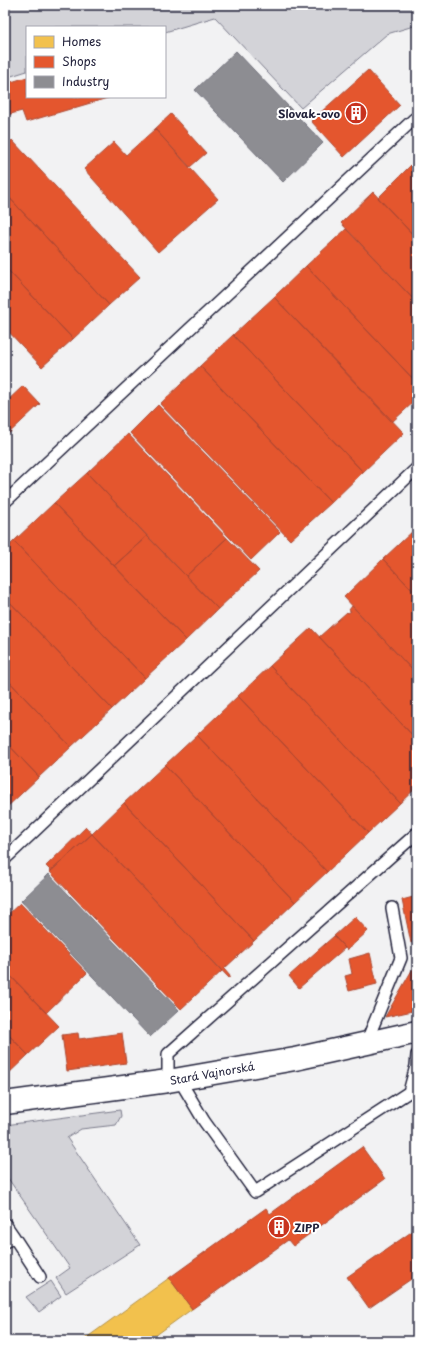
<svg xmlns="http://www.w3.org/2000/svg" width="422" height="1346" font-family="'Playpen Sans',sans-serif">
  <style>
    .green { fill: #d3d3d8; stroke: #7a7a8a }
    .homes { fill: #f2c14e; stroke: #b49148 }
    .shops { fill: #e4572e; stroke: #aa4732 }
    .industry { fill: #8d8d92; stroke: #6d6d78 }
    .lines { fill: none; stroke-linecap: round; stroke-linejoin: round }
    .lane-casing { stroke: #22223b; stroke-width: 14 }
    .street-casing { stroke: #22223b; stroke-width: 25 }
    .lane { stroke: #fff; stroke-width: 11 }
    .street { stroke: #fff; stroke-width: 22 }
    .labels { text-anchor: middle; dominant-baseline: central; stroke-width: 4; stroke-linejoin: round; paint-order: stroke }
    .poi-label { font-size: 11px; font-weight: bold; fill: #22223b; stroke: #fff; text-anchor: end }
    .street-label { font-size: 11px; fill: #22223b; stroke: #fff }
  </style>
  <rect width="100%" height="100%" fill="#f2f2f3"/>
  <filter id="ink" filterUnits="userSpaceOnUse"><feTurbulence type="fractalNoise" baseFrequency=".025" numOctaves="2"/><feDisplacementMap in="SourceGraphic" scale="8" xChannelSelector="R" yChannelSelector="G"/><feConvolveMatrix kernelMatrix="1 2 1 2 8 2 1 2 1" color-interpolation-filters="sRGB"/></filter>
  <g filter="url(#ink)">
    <path class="green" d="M5,5H417V25L387,34L301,108L215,17L165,32V27H27V71L5,78Z
      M120,1110L121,1116L116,1125L81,1129L67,1138L140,1245L66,1293L56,1278L70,1268L5,1174V1125Z
      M51,1281L61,1296L39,1312L26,1297Z"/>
    <path class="homes" d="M169,1278L192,1309L148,1341H82Z"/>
    <path class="shops" d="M368,70L400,105L344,157L311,121Z
      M27,77V97H111L26,122L22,111L7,115L5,84Z
      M171,114L206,153L190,167L155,129Z
      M155,129L218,199L158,252L84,169L114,142L126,155Z
      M12,140L140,277L109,305L5,193V147Z
      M417,159V239L378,198Z
      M373,192L417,239V303L341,223Z
      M5,193L109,305L73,339L5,267Z
      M346,229L417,303V383L306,266Z
      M306,266L417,383V399L392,422L274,297Z
      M5,267L73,339L42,367L5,328Z
      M274,297L404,433L363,472L233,335Z
      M233,335L363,472L331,503L200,366Z
      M200,366L331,503L290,540L160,404Z
      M23,386L40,404L5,437V403Z
      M158,405L280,532L251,560L130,433Z
      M128,434L227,538L186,576L87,473Z
      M87,473L147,536L114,566L54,503Z
      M54,503L186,640L145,678L14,541Z
      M415,529L417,531V595L383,559Z
      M147,536L218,609L186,640L114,566Z
      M227,538L259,571L218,609L186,576Z
      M14,541L145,678L112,709L5,597V550Z
      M383,559L417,595V675L344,597Z
      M5,597L112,709L71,747L5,677Z
      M352,606L417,675V740L319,637L347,612L348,613L351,611L349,610Z
      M311,628L417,740V787L400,803L270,666Z
      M270,666L400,803L368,833L238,696Z
      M5,677L71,747L39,777L5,741Z
      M238,696L368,833L327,872L197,735Z
      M197,735L327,872L295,902L165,765Z
      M5,741L39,777L5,809Z
      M165,765L295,902L254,941L124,803Z
      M124,803L254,941L224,969L230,976L229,978L92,834Z
      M86,827L92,834L51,871L46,866Z
      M92,834L222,971L181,1009L50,872Z
      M417,896V941L411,943L402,900Z
      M20,903L87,973L46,1013L5,970V917Z
      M355,917L368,931L347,950L334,936Z
      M334,936L345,948L299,988L289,976Z
      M370,953L377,984L349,991L345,976L352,974L349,959Z
      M417,969V1010L385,1017L412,970Z
      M5,970L59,1026L28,1055L5,1031Z
      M5,1031L28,1055L5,1077Z
      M78,1033L79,1039L122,1033L126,1063L67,1071L62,1035Z
      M362,1147L385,1179L293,1246L288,1240L192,1309L169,1278L266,1208L270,1214Z
      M417,1228V1275L369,1308L347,1277Z"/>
    <path class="industry" d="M236,51L323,143L283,182L195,90Z
      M49,874L179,1010L150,1037L21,901Z"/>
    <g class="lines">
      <g class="lane-casing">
        <path id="lane" d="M5,502L414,119
          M5,859L417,468
          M366,1043L401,958L392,908
          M179,1079L204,1121L255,1192L409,1092L416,1066L417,1055
          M168,1081V1054L417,833
          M5,1224L14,1237L5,1242
          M14,1237L40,1277"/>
      </g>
      <g class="street-casing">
        <path id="street" d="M5,1103L168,1081L295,1059L417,1032"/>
      </g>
      <use href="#lane" class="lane"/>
      <use href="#street" class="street"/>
    </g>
  </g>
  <defs>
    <g id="building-disc" transform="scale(1.15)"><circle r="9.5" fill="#c8321e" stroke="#fff"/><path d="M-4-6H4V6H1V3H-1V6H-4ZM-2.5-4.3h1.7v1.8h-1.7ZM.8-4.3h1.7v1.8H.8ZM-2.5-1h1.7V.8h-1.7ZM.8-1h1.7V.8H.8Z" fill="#fff"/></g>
  </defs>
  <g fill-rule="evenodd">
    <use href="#building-disc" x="356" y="113"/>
    <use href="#building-disc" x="279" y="1227"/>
  </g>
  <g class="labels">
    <g class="poi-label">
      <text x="340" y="113">Slovak-ovo</text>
      <text x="294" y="1227" text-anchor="start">ZIPP</text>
    </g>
    <g class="street-label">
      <text transform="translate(212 1073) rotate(-10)">Stará Vajnorská</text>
    </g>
  </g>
  <rect width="422" height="1346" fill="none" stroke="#fff" stroke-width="20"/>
  <rect x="10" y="10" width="402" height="1326" fill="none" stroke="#22223b" stroke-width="1.5" filter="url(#ink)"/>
  <rect x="26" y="26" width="140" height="72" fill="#ffffff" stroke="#a7a7b1"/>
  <rect x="34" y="36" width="20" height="12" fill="#f2c14e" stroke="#a7a7b1"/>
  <text x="62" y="46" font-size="12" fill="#22223b">Homes</text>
  <rect x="34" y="56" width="20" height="12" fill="#e4572e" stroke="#a7a7b1"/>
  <text x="62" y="66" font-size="12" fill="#22223b">Shops</text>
  <rect x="34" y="76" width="20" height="12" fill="#8d8d92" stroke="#a7a7b1"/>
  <text x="62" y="86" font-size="12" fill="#22223b">Industry</text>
</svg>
